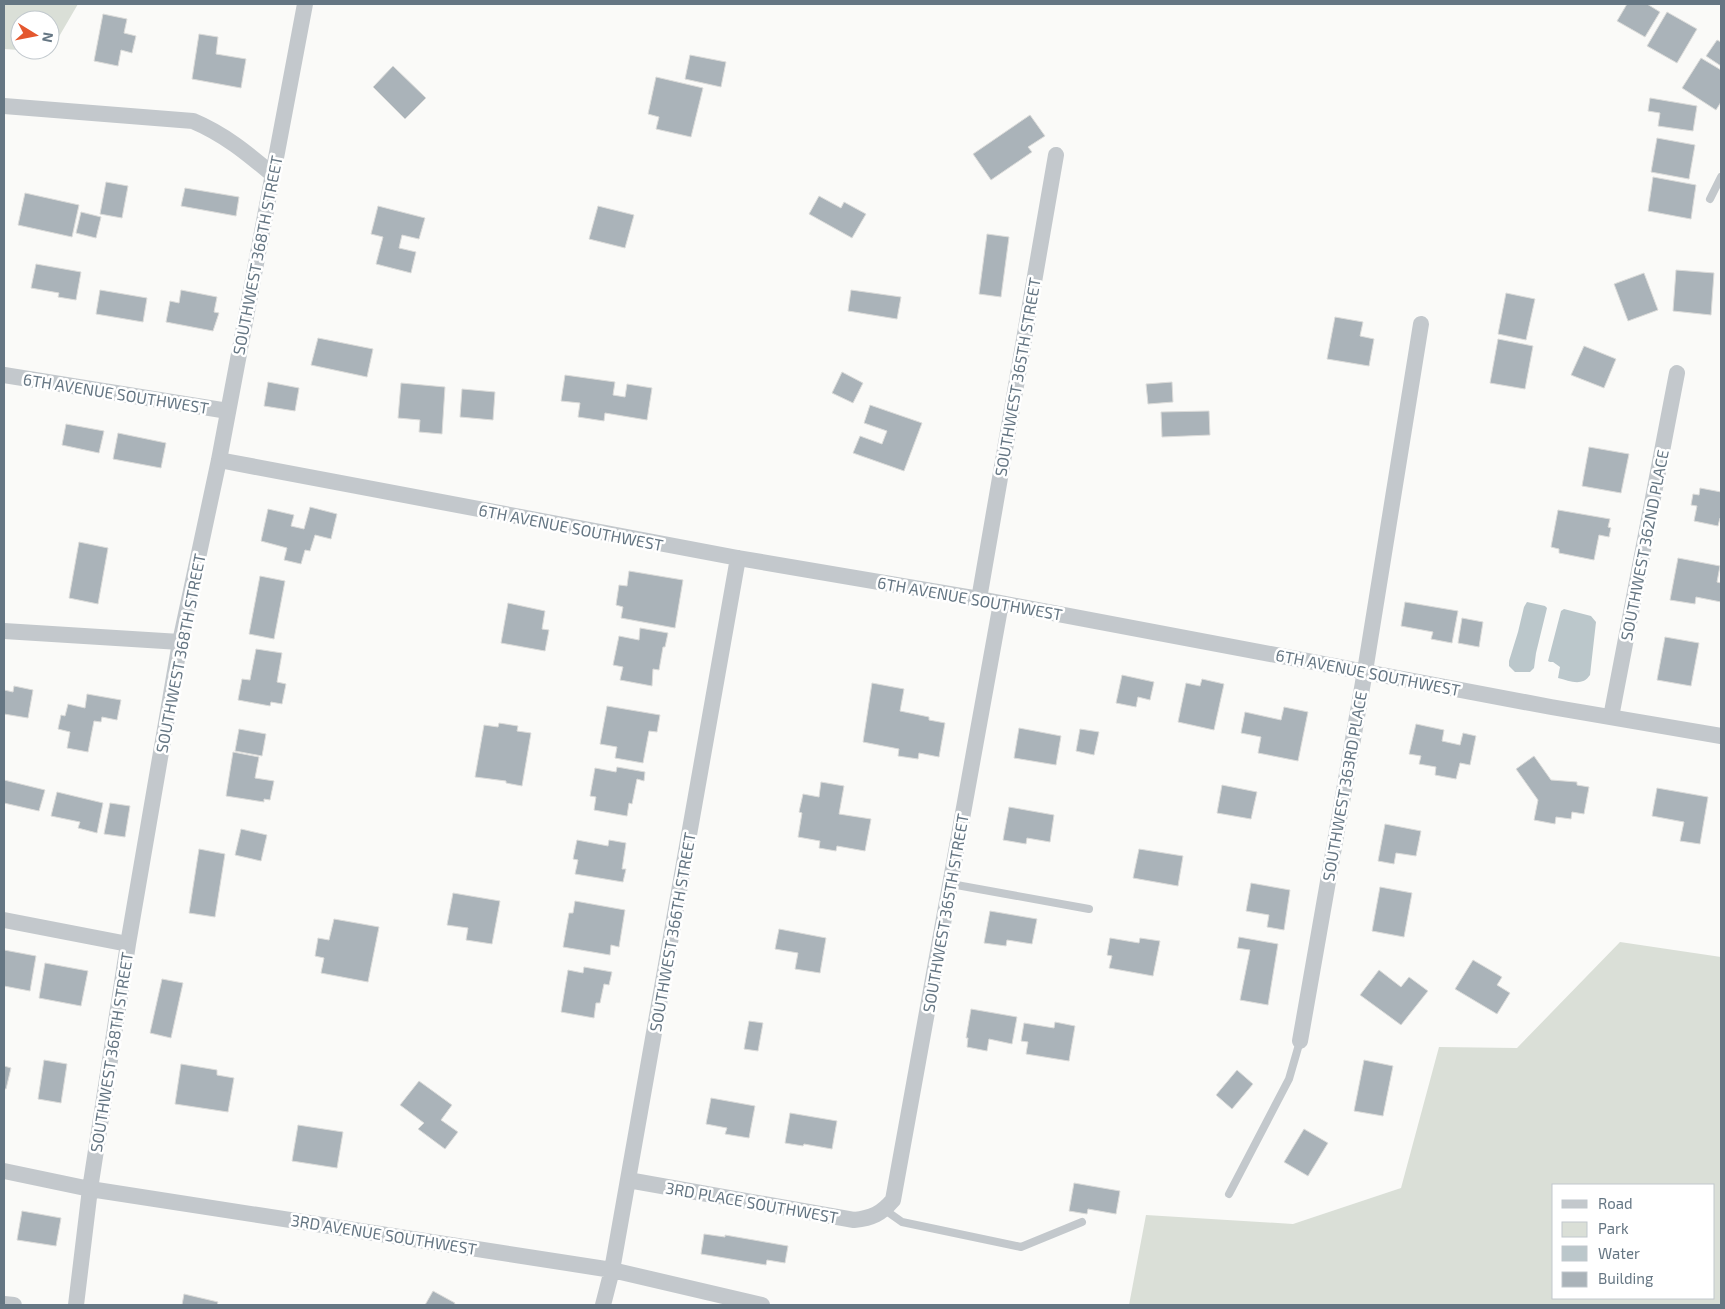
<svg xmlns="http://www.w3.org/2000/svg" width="1725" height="1309" font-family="'Exo 2',sans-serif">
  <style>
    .green { fill: #dadfd7; fill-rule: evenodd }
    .water { fill: #bbc7cb }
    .building { fill: #aab3b9; stroke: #dcdcda }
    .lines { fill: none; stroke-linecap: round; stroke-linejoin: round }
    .service { stroke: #c3c8cc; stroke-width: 8 }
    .minor { stroke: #c3c8cc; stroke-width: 16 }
    .labels { text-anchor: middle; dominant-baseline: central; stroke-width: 5; stroke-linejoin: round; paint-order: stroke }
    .street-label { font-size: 16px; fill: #657683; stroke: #fff }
  </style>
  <rect width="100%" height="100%" fill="#fafaf8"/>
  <path class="green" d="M4,4H78L57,40L50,42V20H20V49L19,50L4,49Z
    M1620,942L1721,957V1305H1129L1146,1215L1293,1224L1401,1188L1439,1047L1517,1048ZM1554,1185H1714V1298H1554Z"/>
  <path class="water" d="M1527,602L1545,606L1547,608L1536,653L1534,668L1530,672H1515L1509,666V661L1518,632L1524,607Z
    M1564,609L1591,616L1596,622L1590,675C1582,687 1570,681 1558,678L1560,667L1553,662H1550L1548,661L1560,615L1561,611Z"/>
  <path class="building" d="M1627,4H1647L1660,12L1645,37L1617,21Z
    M1667,12L1697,29L1677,63L1647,46Z
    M103,14L127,19L124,33L136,36L132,53L121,50L118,66L94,61Z
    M199,34L218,37L216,54L246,59L241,88L192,79Z
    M1717,40L1721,42V41V66L1706,56Z
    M690,55L726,62L721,87L685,79Z
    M1701,58L1721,70V102L1716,110L1682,88Z
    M393,66L426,98L405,119L373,87Z
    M656,77L703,88L691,137L656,129L659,117L648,114Z
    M1650,98L1697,106L1693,131L1658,126L1660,113L1648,111Z
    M1030,115L1045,136L1028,147L1032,152L991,180L973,154Z
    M1657,138L1695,145L1689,179L1651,172Z
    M1653,177L1696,185L1691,219L1648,211Z
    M106,182L128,186L122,218L100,214Z
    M185,188L239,197L236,216L181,206Z
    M25,193L79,205L72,237L18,225Z
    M819,196L841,208L844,202L866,214L852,238L809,214Z
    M378,206L425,218L419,239L402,235L399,248L416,252L411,273L376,264L383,237L371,234Z
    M598,206L634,215L625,248L589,239Z
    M81,212L101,217L96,238L76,233Z
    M987,234L1009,237L1001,297L979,294Z
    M36,264L81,272L76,300L58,297L59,293L31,288Z
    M1676,270L1714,273L1711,315L1673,311Z
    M1644,273L1658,310L1628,321L1614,284Z
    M100,290L147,298L143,322L96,314Z
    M181,290L217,297L214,312L219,313L213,331L166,322L170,301L179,303Z
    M851,290L901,297L897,319L848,311Z
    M1506,293L1535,299L1526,340L1498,334Z
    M1335,317L1363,322L1360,336L1374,339L1369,366L1327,359Z
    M318,338L373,349L367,377L311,365Z
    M1498,339L1533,346L1525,389L1490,383Z
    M1584,346L1616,359L1604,388L1571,375Z
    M842,372L863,383L853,403L832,393Z
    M565,375L615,382L613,395L625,397L627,384L652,388L647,420L605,413L604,421L578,417L580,403L561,401Z
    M268,382L299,388L295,411L264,406Z
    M1172,382L1173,402L1148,404L1146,384Z
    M401,383L445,387L442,434L419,432L420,420L398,418Z
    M462,389L495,392L493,420L460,417Z
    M870,405L922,423L904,471L853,453L860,436L882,444L887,431L864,423Z
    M1209,411L1210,435L1162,437L1161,412Z
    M66,424L104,431L99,453L62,445Z
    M118,433L166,443L161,468L113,459Z
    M1589,447L1629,454L1621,493L1582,486Z
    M1700,488L1721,492V518H1720L1718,526L1694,521L1697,506L1691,505L1693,494L1699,495Z
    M310,507L337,514L331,539L315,535L310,551L305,550L301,564L284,560L287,548L261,541L268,509L294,515L291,526L304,529Z
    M1558,510L1610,519L1608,527L1611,528L1609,537L1599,535L1594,560L1559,553V549L1551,547Z
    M79,542L108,548L98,604L69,598Z
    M1678,558L1720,566L1717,582L1721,583V602L1696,597L1695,604L1670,600Z
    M629,571L683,580L675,628L621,618L623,607L616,605L619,585L627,586Z
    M260,576L285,581L274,639L249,634Z
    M1405,602L1458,611L1452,643L1431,639L1433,632L1401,626Z
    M508,603L545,611L542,629L549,630L545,651L501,643Z
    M1462,618L1483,622L1479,647L1458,643Z
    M640,628L668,633L665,647H663L659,670L653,669L652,686L620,680L623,667L613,665L619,636L639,640Z
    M1665,637L1699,643L1691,686L1657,680Z
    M256,649L282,653L277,682L286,684L282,704L271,702L270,706L238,700L242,679L250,680Z
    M1122,675L1154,682L1150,700L1138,697L1136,707L1116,703Z
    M1202,679L1224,684L1214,730L1178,722L1186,683L1200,686Z
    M872,683L904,689L900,711L929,717V720L945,723L939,757L919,753L918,759L898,756L899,749L863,742Z
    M14,686L33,690L28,718L4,714V690L13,692Z
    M87,694L121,700L117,720L102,717L101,722L94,721L88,752L67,748L70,732L58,729L61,715L65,716L68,704L85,708Z
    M607,706L660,715L657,732L649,731L643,763L615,758L617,747L600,744Z
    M1284,707L1308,712L1298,761L1258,753L1261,737L1241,733L1245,712L1281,720Z
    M499,723L518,726L517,731L531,733L522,786L506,783V781L475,777L484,725L498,727Z
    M1416,724L1444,730L1442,741L1460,745L1463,733L1476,736L1470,765L1460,763L1456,779L1435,775L1436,767L1419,764L1421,756L1409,754Z
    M1019,728L1061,736L1056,765L1014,758Z
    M239,729L266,734L262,756L235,751Z
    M1080,729L1099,732L1094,755L1076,751Z
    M233,752L259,757L255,778L274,781L270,800L264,799V802L226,796Z
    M1534,756L1551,780L1577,782V785L1589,787L1584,814L1572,812L1571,819L1556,817L1555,824L1534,820L1538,800L1516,769Z
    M617,767L645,772L644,781L637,779L632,804L629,803L627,816L594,810L596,797L590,796L595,768L616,772Z
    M4,780L45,790L39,811L4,803Z
    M821,782L844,786L839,814L871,819L865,851L837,846L836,851L819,848L820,841L798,837L802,813L799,812L803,794L819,797Z
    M1222,785L1257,792L1251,819L1217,813Z
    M1657,788L1708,797L1700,844L1680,841L1684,822L1652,816Z
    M57,792L103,803L97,833L78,828L80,822L51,816Z
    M110,803L130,806L125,837L104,834Z
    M1009,807L1054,815L1050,842L1027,838L1026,844L1003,840Z
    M1385,824L1421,831L1416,856L1396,853L1394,864L1378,861Z
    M241,829L267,835L261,861L235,855Z
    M577,840L608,846L609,840L626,843L622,869H626L623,882L575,874L578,860L573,859Z
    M199,849L225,854L215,917L189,913Z
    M1139,849L1183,856L1178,886L1133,878Z
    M1251,883L1290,890L1284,930L1267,927L1269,915L1246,911Z
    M1380,887L1412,893L1404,937L1372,931Z
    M453,893L500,901L492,944L466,940L468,928L447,925Z
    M575,901L625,910L619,947L611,945L610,955L563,947L569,913H573Z
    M990,911L1037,919L1032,944L1007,940L1006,946L984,943Z
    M334,919L379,927L368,982L321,973L324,958L315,956L318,938L329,940Z
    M779,929L826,938L820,973L795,969L798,953L775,949Z
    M1239,937L1278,944L1268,1005L1240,1000L1250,950L1237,948Z
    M1110,938L1139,943L1140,938L1160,941L1153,976L1109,968L1112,956L1107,955Z
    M4,950L36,956L30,991L4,986Z
    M1473,960L1502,977L1497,985L1510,993L1497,1014L1455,989Z
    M45,963L88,971L81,1006L39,998Z
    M584,967L612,972L609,985L604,984L600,1003H596L594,1018L561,1012L568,970L583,973Z
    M1379,970L1401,987L1409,977L1428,991L1401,1025L1360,995Z
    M162,979L183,983L171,1038L150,1033Z
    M971,1009L1017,1017L1012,1044L989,1039L987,1051L967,1047L968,1038H966Z
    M749,1021L763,1023L758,1051L744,1049Z
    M1055,1022L1075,1026L1069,1061L1026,1054L1028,1042L1021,1041L1024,1023L1054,1028Z
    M44,1060L67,1064L61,1103L38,1099Z
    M1364,1060L1393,1066L1383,1116L1354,1111Z
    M181,1064L217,1070V1075L234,1078L228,1112L175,1104Z
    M4,1066L11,1068L6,1089H4Z
    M1237,1070L1253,1084L1232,1109L1216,1095Z
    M419,1081L452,1105L441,1120L458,1132L445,1149L418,1129L424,1123L400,1105Z
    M711,1098L755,1106L749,1138L725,1134L727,1128L706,1124Z
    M790,1113L837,1121L832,1149L804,1144L803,1146L785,1143Z
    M298,1125L343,1132L337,1168L292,1161Z
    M1304,1129L1328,1143L1308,1176L1284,1162Z
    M1074,1183L1120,1191L1116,1214L1088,1209L1087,1214L1069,1211Z
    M22,1211L61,1218L56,1246L17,1240Z
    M704,1234L725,1237V1235L788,1246L785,1263L767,1260L766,1265L701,1254Z
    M433,1291L455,1303L454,1305H425Z
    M184,1294L218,1302L217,1305H182Z"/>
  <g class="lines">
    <path class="service" d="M1710,199L1721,177
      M951,884L1089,909
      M1229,1194L1289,1079L1300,1041
      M885,1210L902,1222L1021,1247L1082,1222"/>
    <path class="minor" d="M4,106L193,121C224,134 247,153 273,175
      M4,375L228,411
      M219,460L738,558L979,599L1551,707L1721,736
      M979,599L1056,155
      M4,631L180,642
      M1611,717L1677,373
      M4,920L128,944
      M1300,1041L1365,671L1421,324
      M4,1171L90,1189L612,1270L762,1305
      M628,1180L854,1220C872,1218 881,1214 893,1200L1001,603
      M4,1304L14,1305
      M76,1305L90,1189L128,944L180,642L219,460L305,4
      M603,1305L612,1270L738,558"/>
  </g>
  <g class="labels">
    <g class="street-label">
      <text transform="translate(257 255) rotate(-79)">SOUTHWEST 368TH STREET</text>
      <text transform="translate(1017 377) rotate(-80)">SOUTHWEST 365TH STREET</text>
      <text transform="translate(116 393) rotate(9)">6TH AVENUE SOUTHWEST</text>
      <text transform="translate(571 527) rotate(11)">6TH AVENUE SOUTHWEST</text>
      <text transform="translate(1644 545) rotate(-79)">SOUTHWEST 362ND PLACE</text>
      <text transform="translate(970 598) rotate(10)">6TH AVENUE SOUTHWEST</text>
      <text transform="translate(180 653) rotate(-79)">SOUTHWEST 368TH STREET</text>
      <text transform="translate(1368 672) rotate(11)">6TH AVENUE SOUTHWEST</text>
      <text transform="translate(1344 786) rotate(-80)">SOUTHWEST 363RD PLACE</text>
      <text transform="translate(945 913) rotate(-80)">SOUTHWEST 365TH STREET</text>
      <text transform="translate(672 932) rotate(-80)">SOUTHWEST 366TH STREET</text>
      <text transform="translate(111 1052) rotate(-81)">SOUTHWEST 368TH STREET</text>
      <text transform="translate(752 1202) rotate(10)">3RD PLACE SOUTHWEST</text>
      <text transform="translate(384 1234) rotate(9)">3RD AVENUE SOUTHWEST</text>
    </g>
  </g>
  <rect width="1725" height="1309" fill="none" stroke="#657683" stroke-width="10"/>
  <rect x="1552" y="1184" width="162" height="115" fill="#ffffff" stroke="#c1c8cd"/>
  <rect x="1562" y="1200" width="25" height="8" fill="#c3c8cc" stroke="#c1c8cd"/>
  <text x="1598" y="1209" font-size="15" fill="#657683">Road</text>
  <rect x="1562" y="1222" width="25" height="15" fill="#dadfd7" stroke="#c1c8cd"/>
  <text x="1598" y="1234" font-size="15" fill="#657683">Park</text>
  <rect x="1562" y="1246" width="25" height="15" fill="#bbc7cb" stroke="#c1c8cd"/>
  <text x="1598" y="1259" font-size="15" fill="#657683">Water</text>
  <rect x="1562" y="1272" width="25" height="15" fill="#aab3b9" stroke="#c1c8cd"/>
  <text x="1598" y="1284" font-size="15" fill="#657683">Building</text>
  <g transform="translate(35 35) rotate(100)"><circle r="24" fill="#ffffff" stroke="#c1c8cd"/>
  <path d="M0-4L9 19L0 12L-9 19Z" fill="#e4572e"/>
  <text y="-8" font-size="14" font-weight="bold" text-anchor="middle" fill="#657683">N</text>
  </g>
</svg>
